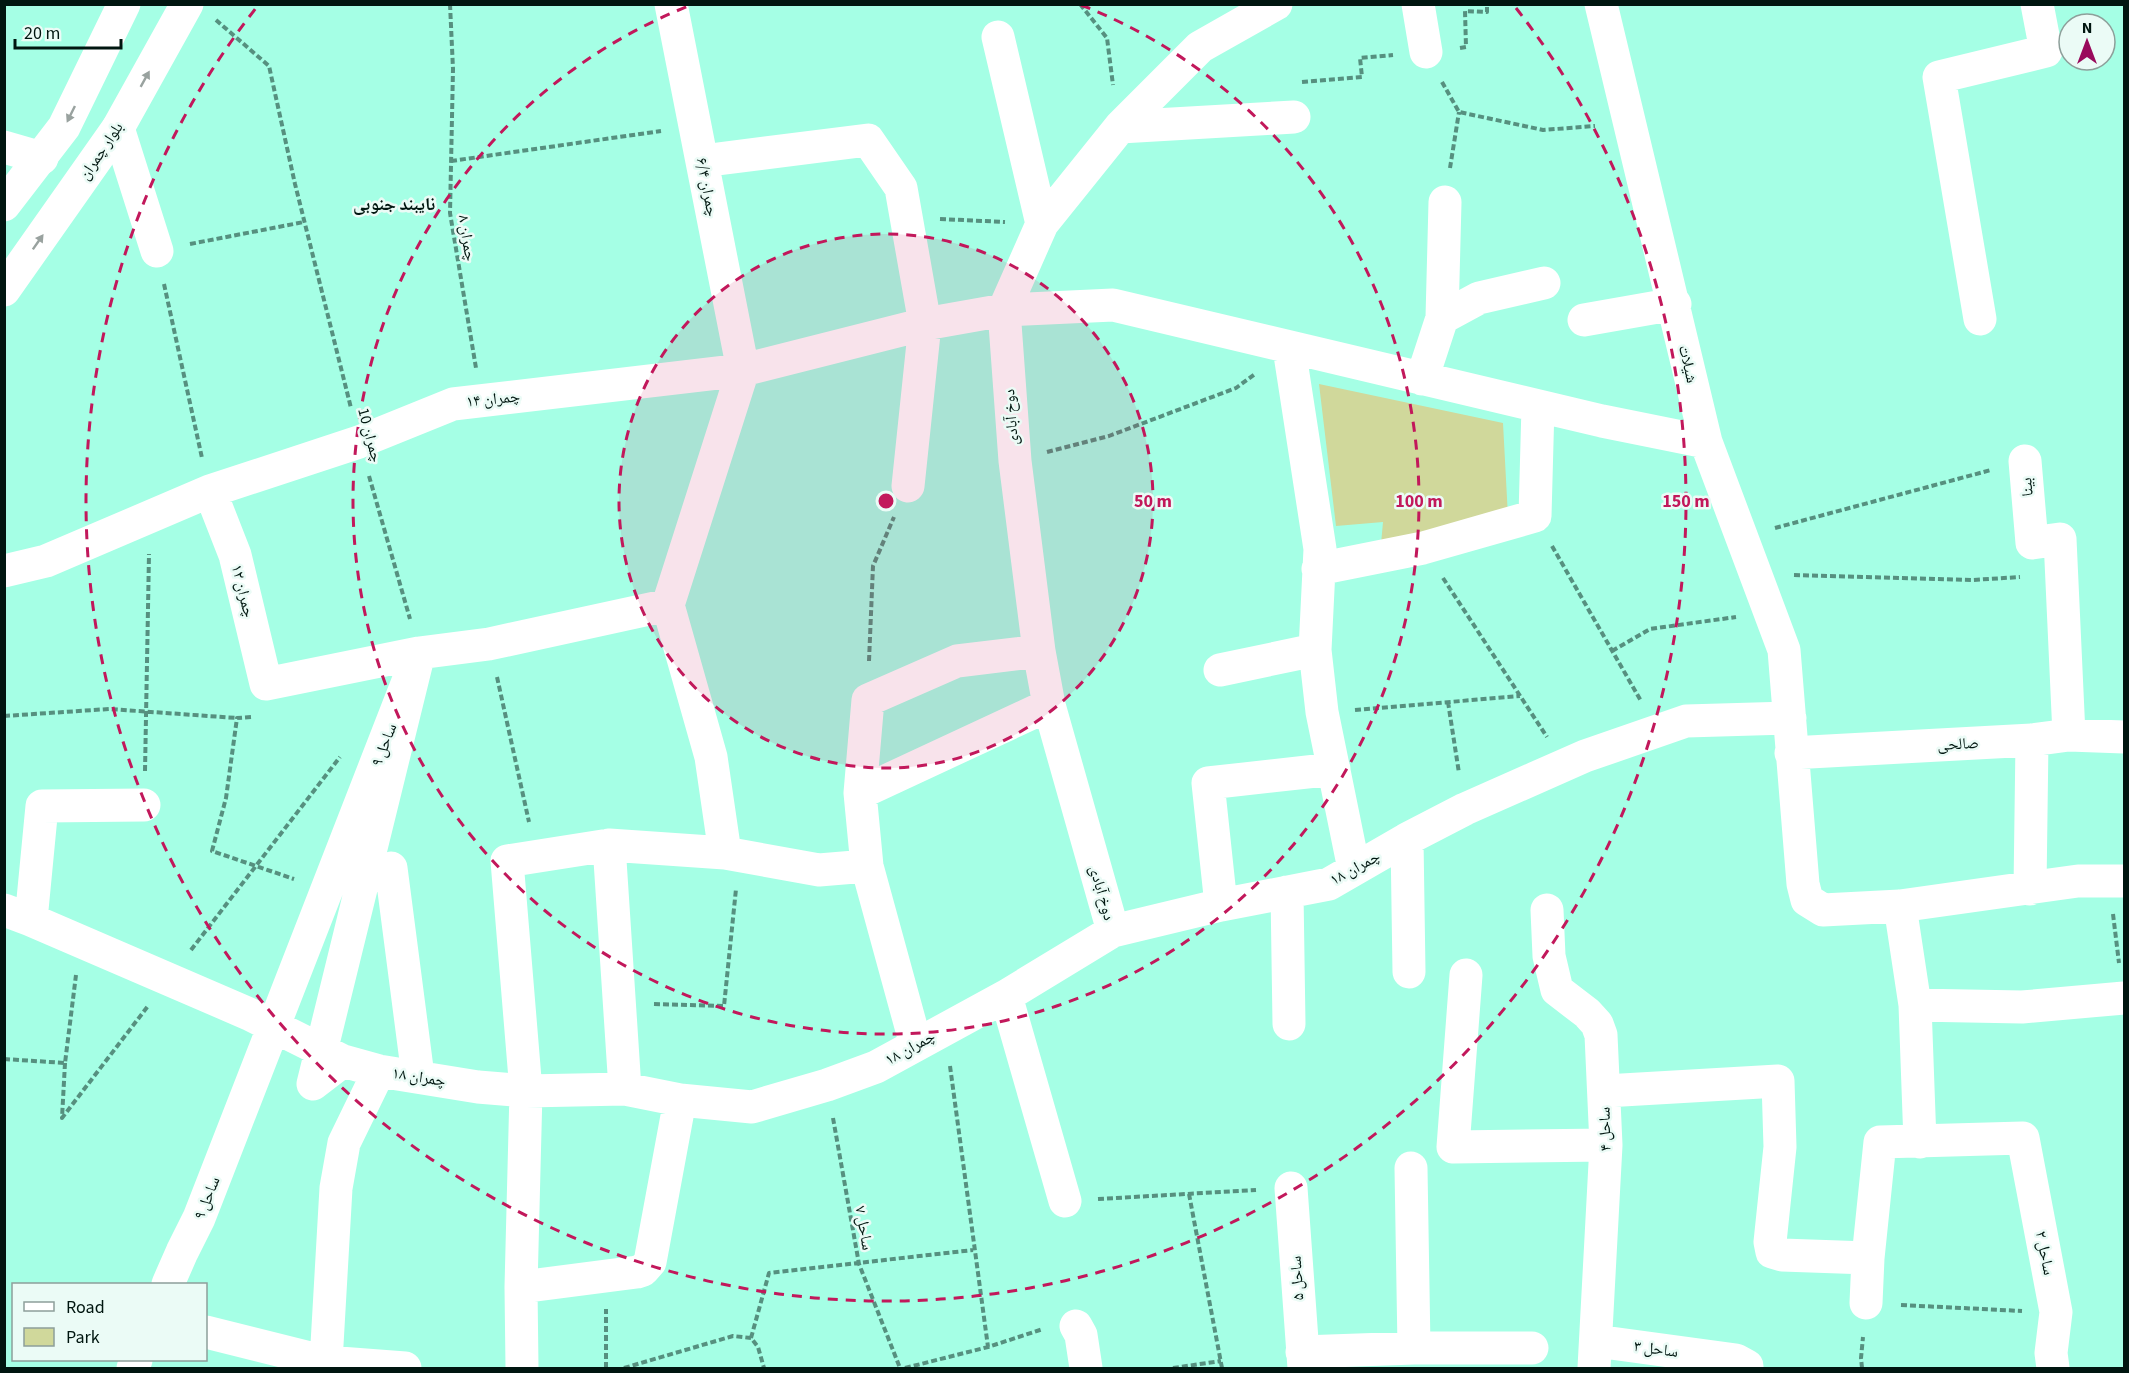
<svg xmlns="http://www.w3.org/2000/svg" width="2129" height="1373" font-family="'Source Sans 3','Noto Naskh Arabic',sans-serif">
  <style>
    .green { fill: #d0d89b }
    .lines { fill: none; stroke-linecap: round; stroke-linejoin: round }
    .path { stroke: #56907f; stroke-width: 4; stroke-dasharray: 6 3; stroke-linecap: butt }
    .minor { stroke: #fff; stroke-width: 33 }
    .major { stroke: #fff; stroke-width: 33 }
    .oneway { fill: #99a29f }
    .ring { fill: none; stroke: #c2185b; stroke-width: 3; stroke-dasharray: 10 8 }
    .labels { text-anchor: middle; dominant-baseline: central; stroke-width: 5; stroke-linejoin: round; paint-order: stroke }
    .street-label { font-size: 16px; fill: #001610; stroke: #ebfbf6 }
    .neighbourhood-label { font-size: 18px; font-weight: bold; fill: #001610; stroke: #ebfbf6 }
    .centre { fill: #c2185b; stroke: #ebfbf6; stroke-width: 3 }
    .ring-label { font-size: 18px; text-anchor: middle; font-weight: bold; fill: #c2185b; stroke: #ebfbf6; stroke-width: 5; stroke-linejoin: round; paint-order: stroke }
  </style>
  <rect width="100%" height="100%" fill="#a5ffe5"/>
  <path class="green" d="M1319,384L1503,423L1508,517L1381,544L1383,522L1336,526Z"/>
  <g class="lines">
    <path class="path" d="M450,4L453,69L450,213L476,368
      M1080,4L1107,38L1113,85
      M216,20L269,66L295,184L351,408
      M1460,48L1466,47L1465,11L1487,12V4
      M1302,82L1362,77L1360,58L1393,55
      M1442,82L1459,112L1543,130L1595,126
      M451,161L661,131
      M1450,168L1459,112
      M940,219L1005,222
      M190,244L304,222
      M164,284L202,458
      M1047,452L1109,436L1236,388L1255,374
      M369,476L410,619
      M1775,528L1991,470
      M1552,546L1641,701
      M1794,575L1972,580L2020,577
      M1443,578L1547,737
      M1612,651L1650,629L1736,617
      M869,661L873,566L894,517
      M497,677L529,822
      M1448,702L1459,773
      M1355,710L1520,696
      M4,716L109,709L237,718
      M251,717L237,718L226,798L212,851L294,879
      M145,771L149,554
      M2113,914L2119,963
      M191,950L340,757
      M654,1004L724,1006L736,889
      M4,1059L65,1063L76,975
      M65,1063L62,1118L148,1006
      M950,1066L988,1347
      M833,1118L859,1264L900,1368
      M1189,1194L1222,1368
      M1098,1199L1256,1190
      M1901,1305L2022,1311
      M751,1338L769,1273L973,1250
      M606,1368V1309
      M624,1368L733,1336L751,1338L758,1347L764,1368
      M905,1368L988,1347L1043,1329
      M1173,1368L1221,1361
      M1862,1368L1861,1358L1863,1337"/>
    <path class="minor" d="M1418,4L1426,52
      M1601,4L1706,442L1784,650L1803,884L1807,900L1823,910L1900,906L2078,881H2124
      M998,37L1042,224
      M1120,127L1294,117
      M118,128L157,251
      M4,147L42,158
      M702,161L868,140L901,188L925,324L908,486
      M1442,318L1445,202
      M1980,319L1939,77L2046,51L2037,4
      M1584,320L1675,304
      M1289,348L1320,549L1315,650L1322,712L1354,869
      M1422,379L1442,318L1479,298L1544,283
      M2025,461L2032,543L2060,539L2069,735
      M210,491L235,555L266,684L419,653L489,644L668,605L711,757L725,853
      M1318,569L1423,548L1535,516L1538,406
      M4,571L46,561L210,491L359,442L453,404L743,370L925,324L1004,310L1113,305L1602,421L1706,442
      M668,605L743,370L671,4
      M1220,670L1315,650
      M1791,753L2032,740L2069,735L2124,737
      M860,793L1049,705
      M1407,839L1409,972
      M609,845L625,1089
      M391,868L418,1076
      M2030,889L2032,740
      M1287,892L1289,1024
      M1221,905L1208,783L1334,769
      M1900,906L1915,1005L1920,1142
      M4,910L31,920L249,1014L343,1061L379,1071L478,1087L526,1091L625,1089L680,1100L752,1107L827,1085L876,1067L1006,996L1113,931L1221,905L1329,884L1407,839L1465,809L1585,756L1686,721L1790,718
      M1547,910L1549,956L1557,990L1587,1013L1597,1024L1601,1035L1606,1145L1594,1368
      M31,920L42,806L144,805
      M1113,931L1049,705L1039,651L1015,461L1004,310L1042,224L1120,127L1200,47L1276,4
      M1466,975L1453,1147L1606,1145
      M1006,996L1065,1201
      M1915,1005L2022,1007L2124,998
      M916,1045L867,866L860,793L868,700L957,661L1039,651
      M1605,1091L1778,1081L1780,1147L1770,1242L1772,1252L1782,1255L1868,1258
      M1411,1168L1414,1348
      M1291,1188L1304,1368
      M168,1284L182,1252L199,1218L419,653L313,1084L343,1061
      M521,1287L637,1272L643,1270L650,1262L680,1100
      M1866,1303L1868,1258L1880,1142L2023,1138L2056,1312L2051,1353L2053,1368
      M1076,1326L1081,1335L1086,1368
      M206,1332L326,1362L405,1368
      M1596,1341L1736,1360L1747,1366V1368
      M1302,1352L1414,1348H1532
      M326,1362L336,1188L344,1143L379,1071
      M133,1368L136,1360
      M522,1368L521,1287L526,1091L507,861L609,845L725,853L819,870L867,866"/>
    <path class="major" d="M4,205L64,127L124,4
      M4,290L118,128L187,4"/>
  </g>
  <defs><path id="oneway-solid" d="M-6-.8H1V-3.2L6.5 0L1 3.2V.8H-6Z" transform="scale(1.5)"/></defs>
  <g class="oneway">
    <use href="#oneway-solid" transform="translate(145 79) rotate(-61)"/>
    <use href="#oneway-solid" transform="translate(71 114) rotate(116)"/>
    <use href="#oneway-solid" transform="translate(38 242) rotate(-55)"/>
  </g>
  <circle cx="886" cy="501" r="267" fill="#c2185b" fill-opacity=".12"/>
  <g class="ring">
    <circle cx="886" cy="501" r="267"/>
    <path d="M1081 5A533 533 0 1 1 691 5"/>
    <path d="M1516 8A800 800 0 1 1 256 8"/>
  </g>
  <g class="labels">
    <g class="street-label">
      <text transform="translate(101 151) rotate(-56)">بلوار چمران</text>
      <text transform="translate(707 187) rotate(79)">چمران ۶/۴</text>
      <text transform="translate(467 238) rotate(81)">چمران ۸</text>
      <text transform="translate(1688 364) rotate(77)">شیلات</text>
      <text transform="translate(493 399) rotate(-6)">چمران ۱۴</text>
      <text transform="translate(1011 417) rotate(-94)">دوخ آبادی</text>
      <text transform="translate(370 435) rotate(75)">چمران 10</text>
      <text transform="translate(2027 487) rotate(-95)">بینا</text>
      <text transform="translate(243 591) rotate(76)">چمران ۱۲</text>
      <text transform="translate(1958 744) rotate(-3)">صالحی</text>
      <text transform="translate(384 745) rotate(-69)">ساحل ۹</text>
      <text transform="translate(1355 868) rotate(-29)">چمران ۱۸</text>
      <text transform="translate(1102 893) rotate(74)">دوخ آبادی</text>
      <text transform="translate(910 1048) rotate(-29)">چمران ۱۸</text>
      <text transform="translate(419 1077) rotate(9)">چمران ۱۸</text>
      <text transform="translate(1605 1129) rotate(-91)">ساحل ۴</text>
      <text transform="translate(207 1198) rotate(-68)">ساحل ۹</text>
      <text transform="translate(864 1228) rotate(80)">ساحل ۷</text>
      <text transform="translate(2045 1253) rotate(79)">ساحل ۲</text>
      <text transform="translate(1297 1278) rotate(-94)">ساحل ۵</text>
      <text transform="translate(1656 1349) rotate(8)">ساحل ۳</text>
    </g>
    <g class="neighbourhood-label">
      <text x="394" y="204">نایبند جنوبی</text>
    </g>
  </g>
  <circle cx="886" cy="501" r="9" class="centre"/>
  <g class="ring-label">
    <text x="1153" y="507">50 m</text>
    <text x="1419" y="507">100 m</text>
    <text x="1686" y="507">150 m</text>
  </g>
  <rect width="2129" height="1373" fill="none" stroke="#001610" stroke-width="12"/>
  <rect x="12" y="1283" width="195" height="78" fill="#ebfbf6" stroke="#8d9f9a" stroke-width="1.5"/>
  <rect x="24" y="1302" width="30" height="9" fill="#ffffff" stroke="#8d9f9a" stroke-width="1.5"/>
  <text x="66" y="1313" font-size="18" fill="#001610">Road</text>
  <rect x="24" y="1328" width="30" height="18" fill="#d0d89b" stroke="#8d9f9a" stroke-width="1.5"/>
  <text x="66" y="1343" font-size="18" fill="#001610">Park</text>
  <g transform="translate(2087 42)"><circle r="28" fill="#ebfbf6" stroke="#8d9f9a" stroke-width="1.5"/>
  <path d="M0-4.5L10 22L0 15L-10 22Z" fill="#990a5c"/>
  <text y="-9" font-size="16" font-weight="bold" text-anchor="middle" fill="#001610">N</text>
  </g>
  <path d="M15 39v9h106v-9" fill="none" stroke="#001610" stroke-width="3"/>
  <text x="24" y="39" font-size="18" fill="#001610" stroke="#ebfbf6" stroke-width="4.5" paint-order="stroke">20 m</text>
</svg>
